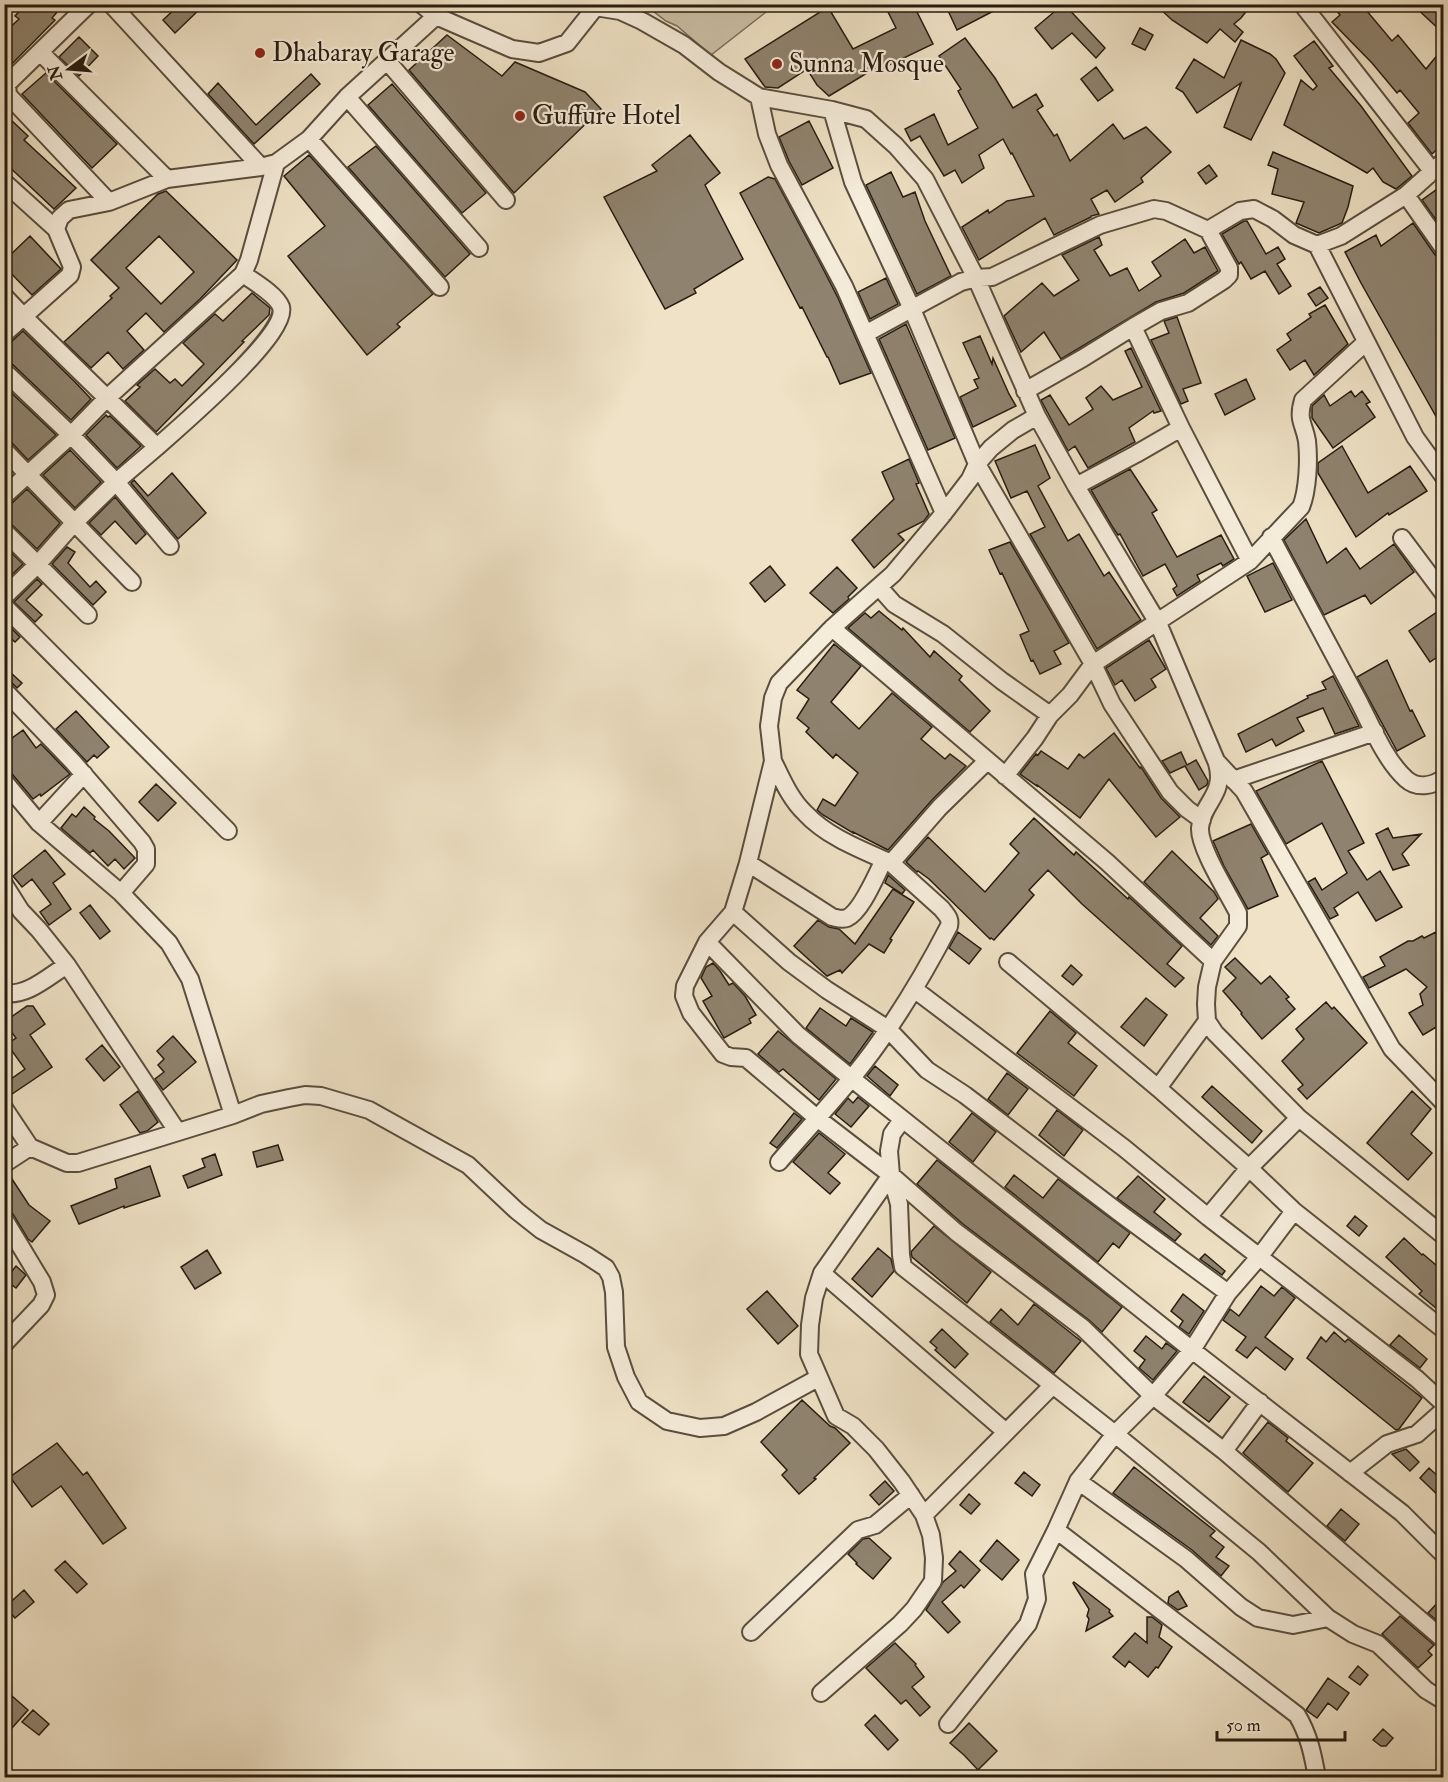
<svg xmlns="http://www.w3.org/2000/svg" width="1448" height="1782" font-family="'IM FELL Double Pica',serif">
  <style>
    .green { fill: #cdc0a7; stroke: #7a6e5c; stroke-width: 1.5 }
    .building { fill: #8f836f; stroke: #271c10; stroke-width: 1.5; fill-rule: evenodd }
    .lines { fill: none; stroke-linecap: round; stroke-linejoin: round }
    .minor-casing { stroke: #594e3e; stroke-width: 20 }
    .minor { stroke: #f5ecda; stroke-width: 16 }
    .poi-dot { fill: #8f2418; stroke: #f5ecda; stroke-width: 2 }
    .labels { text-anchor: middle; dominant-baseline: central; stroke-width: 4.5; stroke-linejoin: round; paint-order: stroke }
    .poi-label { font-size: 26px; fill: #271c10; stroke: #f5ecda; text-anchor: start }
  </style>
  <rect width="100%" height="100%" fill="#efe2c6"/>
  <filter id="stains"><feTurbulence type="fractalNoise" baseFrequency=".00333" numOctaves="4"/><feColorMatrix values="0 0 0 0 .2 0 0 0 0 .09 0 0 0 0 .02 0 0 0 .5 -.17"/></filter>
  <radialGradient id="worn" r=".72"><stop offset=".6" stop-color="#630" stop-opacity="0"/><stop offset="1" stop-color="#630" stop-opacity=".3"/></radialGradient>
  <path class="green" d="M645,5H775L711,55L677,26L666,21Z"/>
  <path class="building" d="M26,4H64L52,18L55,20L4,72V33L19,19L15,16Z
    M180,4H205L175,33L163,20Z
    M884,4H913L933,44L883,68L882,64L829,96L817,85L807,69L778,88L765,87L745,59L828,7L853,49L896,28Z
    M945,4H1007L957,30Z
    M1048,4H1064L1105,48L1096,58L1072,33L1052,49L1035,28L1054,12Z
    M1155,4H1252L1241,18L1234,24L1243,32L1235,42L1220,29L1207,43L1172,20Z
    M1331,4H1361L1392,41L1398,35L1426,69L1443,48V144L1432,154L1408,123L1419,113L1400,90L1397,93L1372,63L1332,22L1340,15Z
    M1412,4H1443V33Z
    M1140,28L1153,35L1145,50L1132,44Z
    M447,35L502,76L515,62L585,92L601,109L514,193L409,70Z
    M79,37L98,56L79,76L59,57Z
    M965,38L995,78L1013,108L1036,94L1043,106L1037,110L1054,136L1057,134L1070,161L1113,124L1124,139L1146,127L1171,152L1141,178L1143,182L1115,202L1107,190L1091,199L1099,214L1091,216V217L1054,235L1045,218L979,260L962,227L988,210L989,213L1007,201L1034,196L1012,153L1011,154L1003,139L979,155L984,168L962,183L955,170L944,176L920,136L911,141L905,129L934,114L948,145L978,128L958,91L961,89L939,56Z
    M1241,40L1270,54L1276,59L1285,73L1251,140L1224,127L1241,83L1197,113L1183,92L1176,88L1194,59L1224,78Z
    M1314,41L1333,66L1329,68L1361,106L1412,176L1396,189L1383,182L1373,168L1367,173L1284,125L1301,80L1313,90L1317,86L1294,56Z
    M1096,67L1113,90L1098,101L1081,79Z
    M46,73L117,144L92,168L22,94Z
    M311,74L320,84L254,144L208,94L218,83L256,125Z
    M392,84L486,193L462,213L368,105Z
    M11,120L28,136L24,140L76,188L54,209L4,162V127Z
    M809,121L833,168L802,185L789,161L779,137Z
    M690,135L720,173L705,185L743,259L694,289L696,293L665,309L604,197L657,171L652,165Z
    M376,146L470,254L445,277L348,167Z
    M1273,152L1353,186L1348,207L1342,223L1319,233L1296,223L1304,202L1272,194L1278,169L1268,165Z
    M309,155L433,294L397,324L400,327L367,355L288,256L325,226L284,176Z
    M1209,165L1217,176L1206,184L1198,173Z
    M891,172L903,197L915,192L925,221L951,276L917,294L866,185Z
    M768,177L775,179L818,259L838,298L871,373L840,384L828,357H827L802,307L800,308L740,193Z
    M1443,185V230L1422,200Z
    M166,191L237,260L200,299L164,332L146,313L127,331L144,350L123,369L108,352L91,368L64,342L112,298L110,296L119,288L91,260L158,194ZM159,236L194,272L161,304L126,268Z
    M1244,221H1247L1266,254L1278,247L1285,259L1277,264L1291,286L1279,294L1265,271L1251,279L1241,262L1239,264L1222,234Z
    M1413,223L1435,255L1443,259V429L1361,283L1345,252L1376,235L1381,246Z
    M30,236L61,269L32,295L4,266V261Z
    M1099,237L1102,245L1094,250L1110,276L1127,268L1139,291L1161,276L1152,262L1185,239L1194,253L1205,247L1218,271L1184,293L1156,302L1061,359L1044,332L1021,352L1004,316L1042,283L1054,296L1079,280L1062,255Z
    M886,278L898,304L870,319L858,292Z
    M1320,287L1328,298L1316,306L1308,294Z
    M252,293L270,308L269,315L242,341L244,342L156,432L125,401L140,387L137,385L155,369L170,383L175,379L182,386L204,364L183,343L215,314L223,321Z
    M1325,305L1348,344L1314,375L1305,360L1290,370L1277,350L1291,340L1287,334L1311,317L1309,314Z
    M1177,317L1201,383L1183,389L1188,401L1181,404L1151,340L1169,333L1164,321Z
    M906,324L955,438L928,450L879,339Z
    M23,331L75,382L91,399L71,420L11,363L4,361V344L11,342Z
    M980,336L992,364L993,358L1009,394L1016,406L973,427L960,397L978,388L974,380L979,378L963,343Z
    M1131,348L1161,411L1154,413L1153,411L1129,428L1135,442L1088,468L1075,446L1068,451L1041,400L1050,395L1069,425L1093,409L1086,398L1101,386L1113,400L1142,387L1125,351Z
    M1246,379L1255,399L1225,415L1215,394Z
    M4,386L56,435L28,460L12,443L4,440Z
    M1351,391L1355,397L1362,391L1370,402L1366,404L1375,417L1333,448L1312,418V406L1324,395L1330,406Z
    M106,415L108,417L110,416L141,446L117,468L86,435Z
    M1035,445L1050,478L1038,486L1068,541L1079,534L1104,576L1109,572L1141,620L1097,649L1030,534L1045,527L1027,491L1011,498L995,461Z
    M1342,446L1368,493L1410,466L1427,491L1389,515L1388,513L1356,537L1318,473V463Z
    M70,450L101,482L75,508L43,475Z
    M909,459L919,483L916,484L929,514L924,521L898,534L904,540L874,568L852,540L894,499L882,472Z
    M1130,469L1157,510L1152,513L1177,557L1221,535L1234,559L1223,566L1221,563L1197,575L1200,581L1177,596L1173,589L1177,586L1165,564L1143,576L1120,534L1118,535L1112,526L1091,490Z
    M172,473L206,513L178,539L131,483L134,480L148,496Z
    M27,489L60,523L37,549L11,524L4,521V506L11,504Z
    M115,497L146,534L136,544L115,521L101,535L89,523Z
    M1306,519L1327,563L1346,548L1360,569L1394,544L1414,572L1371,604L1365,595L1324,615L1284,540Z
    M1010,542L1069,643L1054,651L1061,664L1040,674L1033,660L1031,661L1020,635L1029,631L1002,573L1000,574L989,550Z
    M4,546L23,564L4,582Z
    M67,547L75,552L68,563L90,587L96,581L106,592L93,605L52,564Z
    M1273,563L1292,600L1265,612L1247,576Z
    M770,566L785,585L765,602L750,583Z
    M837,567L857,588L848,597L849,599L833,613L810,593Z
    M37,579L42,584L26,600L42,615L35,622L14,602Z
    M1443,608V653L1430,662L1409,631Z
    M879,611L902,630L903,628L930,657L934,651L962,676L959,680L990,711L970,732L848,628L865,613L871,618Z
    M4,621L20,637L15,642L4,632Z
    M1149,640L1166,669L1151,679L1156,687L1135,701L1122,680L1115,685L1106,668Z
    M834,644L861,666L831,702L859,729L892,693L932,727L921,739L945,759L950,754L966,766L932,800L888,850L853,832V833L823,815L817,810L823,799L835,806L858,773L836,754L833,758L806,732L809,728L797,718L809,699L797,690Z
    M1387,660L1410,711L1412,710L1425,736L1397,751L1357,677Z
    M11,673L22,683L17,688L11,682L5,680Z
    M1333,676L1359,726L1335,734L1323,708L1297,718L1304,731L1276,746L1272,739L1246,752L1238,734L1308,698L1307,696L1326,689L1322,682Z
    M76,711L109,747L97,758L94,755L87,762L56,729Z
    M23,730L36,748L41,744L70,774L41,796L40,794L33,799L12,774L4,771V744Z
    M1114,733L1140,768L1141,767L1161,798L1180,817L1156,837L1109,779L1080,818L1037,785V786L1020,774L1036,754L1038,755L1041,751L1068,769L1079,754L1084,758Z
    M1181,752L1187,765L1196,760L1208,781L1207,785L1199,790L1185,766L1170,773L1162,761Z
    M1322,761L1364,843L1348,851L1367,880L1380,871L1402,907L1376,921L1358,892L1334,908L1338,915L1330,919L1308,882L1315,878L1322,890L1347,873L1322,823L1286,844L1256,791Z
    M156,784L176,803L158,821L139,802Z
    M84,807L95,817L94,819L109,831L135,858L124,869L115,859L108,866L93,850L90,853L61,828L72,814L76,817Z
    M1034,818L1074,855L1076,852L1128,899L1129,897L1182,946L1167,964L1184,978L1175,987L1082,904L1048,870L1029,890L1034,895L994,940L991,938L990,939L929,879L918,871L917,872L906,862L928,837L985,892L1019,853L1010,844Z
    M1251,824L1268,854L1261,858L1278,896L1248,909L1224,866L1213,841Z
    M1388,828L1393,838L1421,834L1402,854L1409,865L1393,870L1376,834Z
    M45,850L65,874L53,883L71,909L49,925L40,912L51,904L32,879L22,887L13,876Z
    M1172,851L1214,892L1218,899L1200,918L1218,936L1211,945L1144,882Z
    M888,875L905,890L902,894L885,883Z
    M893,889L914,902L890,939L892,940L884,953L869,944L842,973L840,970L827,976L794,946L818,920L829,927L839,929L855,944Z
    M90,905L110,931L100,939L80,913Z
    M958,932L981,949L969,964L949,948Z
    M1436,932L1443,946V1023L1423,1035L1409,1013L1423,1005L1420,994L1427,987L1406,969L1369,988L1363,977L1385,966L1380,957L1408,941H1413L1422,936L1424,938Z
    M1235,958L1261,984L1270,976L1289,997L1286,999L1295,1009L1262,1039L1241,1014L1242,1013L1223,991L1236,978L1225,967Z
    M713,963L720,971L729,985L733,983L745,996L756,1015L749,1019L751,1023L724,1038L703,1001L712,996L701,978L706,967Z
    M1071,965L1082,975L1073,985L1062,976Z
    M1146,998L1167,1015L1144,1046L1121,1027Z
    M1326,1002L1332,1009L1334,1007L1367,1043L1307,1099L1298,1089L1303,1085L1282,1061L1304,1039L1296,1029Z
    M27,1006H33L45,1024L30,1035L52,1067L6,1098H4V1084L25,1069L7,1044L16,1038L4,1022Z
    M820,1008L846,1026L851,1018L873,1032L850,1064L806,1028Z
    M1050,1011L1076,1033L1068,1043L1097,1066L1074,1096L1017,1053Z
    M778,1031L836,1079L819,1100L783,1069L779,1072L758,1054Z
    M173,1036L196,1062L163,1090L155,1079L164,1072L158,1065L164,1059L157,1051Z
    M102,1045L120,1067L104,1081L86,1059Z
    M875,1066L898,1085L890,1096L867,1076Z
    M1007,1073L1028,1089L1008,1115L988,1099Z
    M1212,1086L1262,1131L1252,1143L1202,1097Z
    M138,1091L158,1122L147,1131L140,1133L120,1105Z
    M1412,1091L1431,1109L1411,1134L1432,1153L1408,1180L1367,1143Z
    M858,1097L869,1106L851,1127L835,1114L848,1098L853,1103Z
    M1057,1110L1083,1130L1064,1156L1039,1135Z
    M794,1113L802,1119L777,1148L770,1143Z
    M972,1113L996,1132L973,1162L949,1142Z
    M819,1133L845,1154L828,1173L840,1183L830,1194L793,1162Z
    M278,1145L283,1160L257,1167L253,1152Z
    M215,1154L222,1175L188,1188L183,1176L205,1167L202,1159Z
    M937,1160L1122,1307L1102,1332L1089,1320L963,1224L917,1184Z
    M150,1166L160,1196L124,1208V1206L79,1224L71,1206L117,1188L115,1179Z
    M8,1173L29,1205L50,1221L32,1242L28,1239L13,1214L4,1207V1174Z
    M1014,1175L1043,1198L1058,1179L1130,1233L1119,1248L1113,1243L1098,1262L1005,1187Z
    M1138,1176L1165,1199L1154,1212L1181,1234L1175,1241L1117,1198Z
    M1355,1216L1367,1226L1359,1236L1347,1226Z
    M934,1226L991,1272L967,1303L912,1257L911,1252Z
    M1404,1238L1422,1255L1423,1254L1443,1271V1314L1419,1294L1422,1291L1386,1257Z
    M878,1248L891,1259L894,1271L872,1297L852,1279Z
    M207,1250L221,1273L195,1289L181,1267Z
    M1205,1254L1225,1271L1222,1275L1200,1259Z
    M16,1266L26,1275L16,1288L5,1280Z
    M1261,1286L1274,1296L1282,1287L1295,1298L1265,1337L1293,1359L1285,1370L1256,1347L1247,1358L1236,1350L1246,1337L1223,1320L1230,1309L1239,1316Z
    M767,1291L798,1326L778,1344L747,1309Z
    M1183,1294L1204,1311L1189,1334L1179,1327L1183,1321L1171,1311Z
    M1034,1304L1081,1341L1054,1373L990,1322L1001,1309L1018,1325Z
    M942,1329L968,1354L955,1368L935,1350L937,1348L930,1342Z
    M1334,1332L1345,1342L1348,1339L1422,1398L1399,1429L1396,1430L1307,1358L1321,1337L1326,1342Z
    M1399,1335L1427,1359L1420,1368L1390,1345Z
    M1146,1336L1162,1349L1166,1343L1177,1351L1153,1380L1139,1368L1145,1360L1134,1351Z
    M1204,1376L1230,1397L1209,1422L1183,1402Z
    M802,1400L830,1426L835,1428L850,1443L814,1478L816,1479L799,1494L782,1475L787,1470L761,1442Z
    M1268,1422L1288,1438L1286,1441L1313,1463L1288,1492L1243,1453Z
    M57,1443L83,1475L87,1472L126,1528L103,1544L61,1486L32,1507L10,1477Z
    M1406,1449L1419,1462L1410,1471L1392,1454Z
    M1134,1467L1215,1531L1210,1536L1224,1547L1216,1557L1229,1566L1221,1576L1192,1550L1113,1493Z
    M1429,1468L1443,1481V1500L1420,1478Z
    M1024,1472L1040,1485L1032,1496L1015,1483Z
    M885,1481L894,1491L879,1505L870,1495Z
    M969,1494L980,1504L971,1514L960,1505Z
    M1341,1509L1359,1524L1345,1541L1327,1526Z
    M869,1538L891,1558L873,1579L856,1564L857,1563L848,1554L863,1539Z
    M997,1540L1019,1560L1002,1580L980,1561Z
    M960,1551L980,1570L964,1588L961,1585L942,1602L960,1622L948,1633L926,1610L943,1582L956,1571L949,1564Z
    M65,1561L87,1584L77,1593L55,1570Z
    M1074,1582L1110,1610L1109,1612L1113,1616L1086,1631L1089,1619L1087,1616L1089,1609L1073,1583Z
    M24,1590L34,1602L15,1618L5,1607Z
    M1178,1591L1187,1606L1178,1610L1168,1603L1169,1597Z
    M1443,1597V1626L1428,1613Z
    M1400,1616L1434,1645L1428,1651L1432,1655L1418,1668L1382,1634Z
    M1147,1617H1152L1162,1625L1159,1637L1172,1647L1158,1668L1156,1667L1148,1677L1129,1661L1125,1667L1113,1657L1135,1633L1147,1643Z
    M895,1643L916,1664L915,1665L924,1677L912,1687L930,1707L920,1716L906,1700L901,1704L866,1668Z
    M1358,1666L1368,1675L1360,1685L1349,1677Z
    M1328,1678L1349,1693L1337,1710L1328,1703L1317,1718L1306,1710Z
    M12,1696L28,1710L12,1728L4,1722V1706Z
    M33,1710L49,1724L39,1735L22,1722Z
    M875,1715L898,1740L888,1750L865,1725Z
    M969,1723L997,1751L978,1770L964,1755L950,1743Z
    M1383,1729L1393,1738L1386,1746H1381L1373,1740Z"/>
  <g class="lines">
    <g class="minor-casing">
      <path id="minor" d="M89,4L7,84L8,95L109,202
        M111,4L261,167
        M421,4L436,16L512,49L539,53L567,43L598,4
        M1302,4L1433,172
        M595,7L620,11L642,21L684,45L719,72L759,97L832,110L866,119L896,146L925,179L976,278L1037,416L1076,486L1158,623L1217,763C1226,795 1202,802 1200,828C1199,848 1228,893 1238,913V926L1213,961L1207,987L1206,1004L1207,1021L1215,1033L1299,1118L1444,1236
        M41,53L167,179
        M388,62L506,200
        M347,97L479,248
        M759,97L767,134L779,165L844,286L944,513
        M832,110L853,182L912,309L977,464L1093,664L1112,704L1170,792L1187,809L1202,820
        M309,139L440,287
        M1444,161L1406,195L1341,236L1317,245L1415,437L1444,477
        M4,182L56,229L72,267L70,275L4,334
        M1406,195L1444,249
        M56,229L60,218L69,210L109,202L167,179L261,167L276,163L309,139L347,97L436,16
        M4,296L24,317L157,447C179,427 289,334 281,307C277,295 253,281 243,274
        M1133,327L1181,428L1250,561
        M865,334L961,282L976,278L992,277L1100,225L1154,209L1166,211L1208,230L1240,211L1254,209L1273,219L1294,235L1317,245
        M4,371L71,435L116,482L170,546
        M1025,391L1083,358L1133,327L1161,311L1188,303L1224,280L1229,275V268L1208,230
        M4,450L132,582
        M1076,486L1136,454L1181,428
        M4,496L71,435L107,398L243,274L249,260L276,163
        M4,531L88,615
        M1271,537C1300,592 1329,646 1358,700C1371,725 1385,760 1406,779C1417,789 1432,786 1444,778
        M1402,538L1444,594
        M879,587L894,604L943,634L1002,681L1050,715
        M4,597L37,565L75,522L116,482L157,447
        M4,606L228,831
        M832,628L1107,862L1213,961
        M4,690L73,762L142,842L146,849V864L121,893
        M773,761C782,779 790,799 805,813C827,837 862,850 891,863L940,807L987,761
        M1218,763L1244,791L1392,1049L1444,1103
        M1005,776L1035,738L1050,715L1070,695L1093,664L1250,561L1301,507C1308,490 1309,459 1307,441C1304,423 1297,421 1303,400L1366,342
        M1233,780L1375,732
        M4,781L39,823L121,893L169,943L190,979L233,1115
        M39,823L84,774
        M748,863L832,917C837,918 842,920 847,918C862,911 876,875 884,860
        M4,884L21,911L39,930L67,965
        M733,912L789,962L827,990L888,1029L927,1070L965,1095L1121,1214L1228,1293
        M707,942L798,1035L851,1078L1192,1350L1402,1513L1444,1555
        M1008,962L1158,1088L1249,1168L1294,1211L1444,1330
        M914,989L1124,1148L1208,1217L1417,1379L1444,1404
        M4,993C27,997 49,976 67,965L177,1131
        M1158,1088L1207,1021
        M4,1108L30,1147L67,1163H78L233,1115L261,1104L289,1098L305,1095L321,1096L369,1110L468,1165L517,1211L541,1230L586,1255L606,1268L611,1277L614,1292L616,1347L626,1377L639,1402L667,1421L700,1428L724,1426L756,1412L818,1378
        M902,1120L892,1134L889,1151L891,1175L899,1204L901,1255L903,1267L1115,1434L1259,1552L1328,1618L1353,1634L1378,1644L1426,1690L1444,1701
        M779,1162C813,1122 850,1084 880,1041C906,1004 929,965 949,926C951,918 946,915 942,909L891,863
        M4,1164L30,1147
        M1294,1211L1260,1256L1228,1293L1192,1350L1153,1396L1224,1451L1444,1640
        M1208,1217L1249,1168L1299,1118
        M4,1219L42,1282L46,1295L41,1305L4,1344
        M822,1273L1006,1432
        M1224,1451L1260,1402
        M1350,1473L1387,1444L1417,1434L1444,1410
        M1078,1481L1186,1559L1241,1607L1258,1618L1293,1625L1328,1618
        M924,1515L1053,1385
        M1056,1530L1297,1715C1309,1735 1313,1755 1317,1778
        M751,1632L858,1530L875,1525L911,1495
        M821,1693L900,1624L914,1609L933,1581L934,1558L931,1535L924,1515L902,1482L876,1449L853,1426L836,1416L809,1354L810,1325L814,1298L822,1273L891,1175
        M948,1724L1028,1624L1037,1599L1034,1574L1056,1530L1078,1481L1115,1434L1153,1396L1083,1328L956,1232L891,1175L817,1118L746,1058L731,1057L723,1054L691,1013L684,996L685,986L707,942L733,912L748,863L773,761L769,726L773,698L779,683L832,628L893,574L944,513L970,479L977,464L991,448L1013,430L1037,416"/>
    </g>
    <use href="#minor" class="minor"/>
  </g>
  <g class="poi-dot">
    <circle cx="260" cy="53" r="6"/>
    <circle cx="777" cy="64" r="6"/>
    <circle cx="520" cy="116" r="6"/>
  </g>
  <g class="labels">
    <g class="poi-label">
      <text x="272" y="53">Dhabaray Garage</text>
      <text x="789" y="64">Sunna Mosque</text>
      <text x="532" y="116">Guffure Hotel</text>
    </g>
  </g>
  <rect width="1448" height="1782" fill="none" stroke="#efe2c6" stroke-width="24"/>
  <rect x="6" y="6" width="1436" height="1770" fill="none" stroke="#271c10" stroke-width="3"/>
  <rect x="12" y="12" width="1424" height="1758" fill="none" stroke="#271c10" stroke-width="1.5"/>
  <g transform="translate(69 69) rotate(254)" stroke="#f5ecda" stroke-width="4.5" paint-order="stroke">
  <path d="M0-4.5L10 22L0 15L-10 22Z" fill="#271c10"/>
  <text y="-9" font-size="16" font-weight="bold" text-anchor="middle" fill="#271c10">N</text>
  </g>
  <path d="M1217 1731v9h128v-9" fill="none" stroke="#271c10" stroke-width="3"/>
  <text x="1226" y="1731" font-size="18" fill="#271c10" stroke="#f5ecda" stroke-width="4.5" paint-order="stroke">50 m</text>
  <rect width="100%" height="100%" filter="url(#stains)"/>
  <rect width="100%" height="100%" fill="url(#worn)"/>
</svg>
